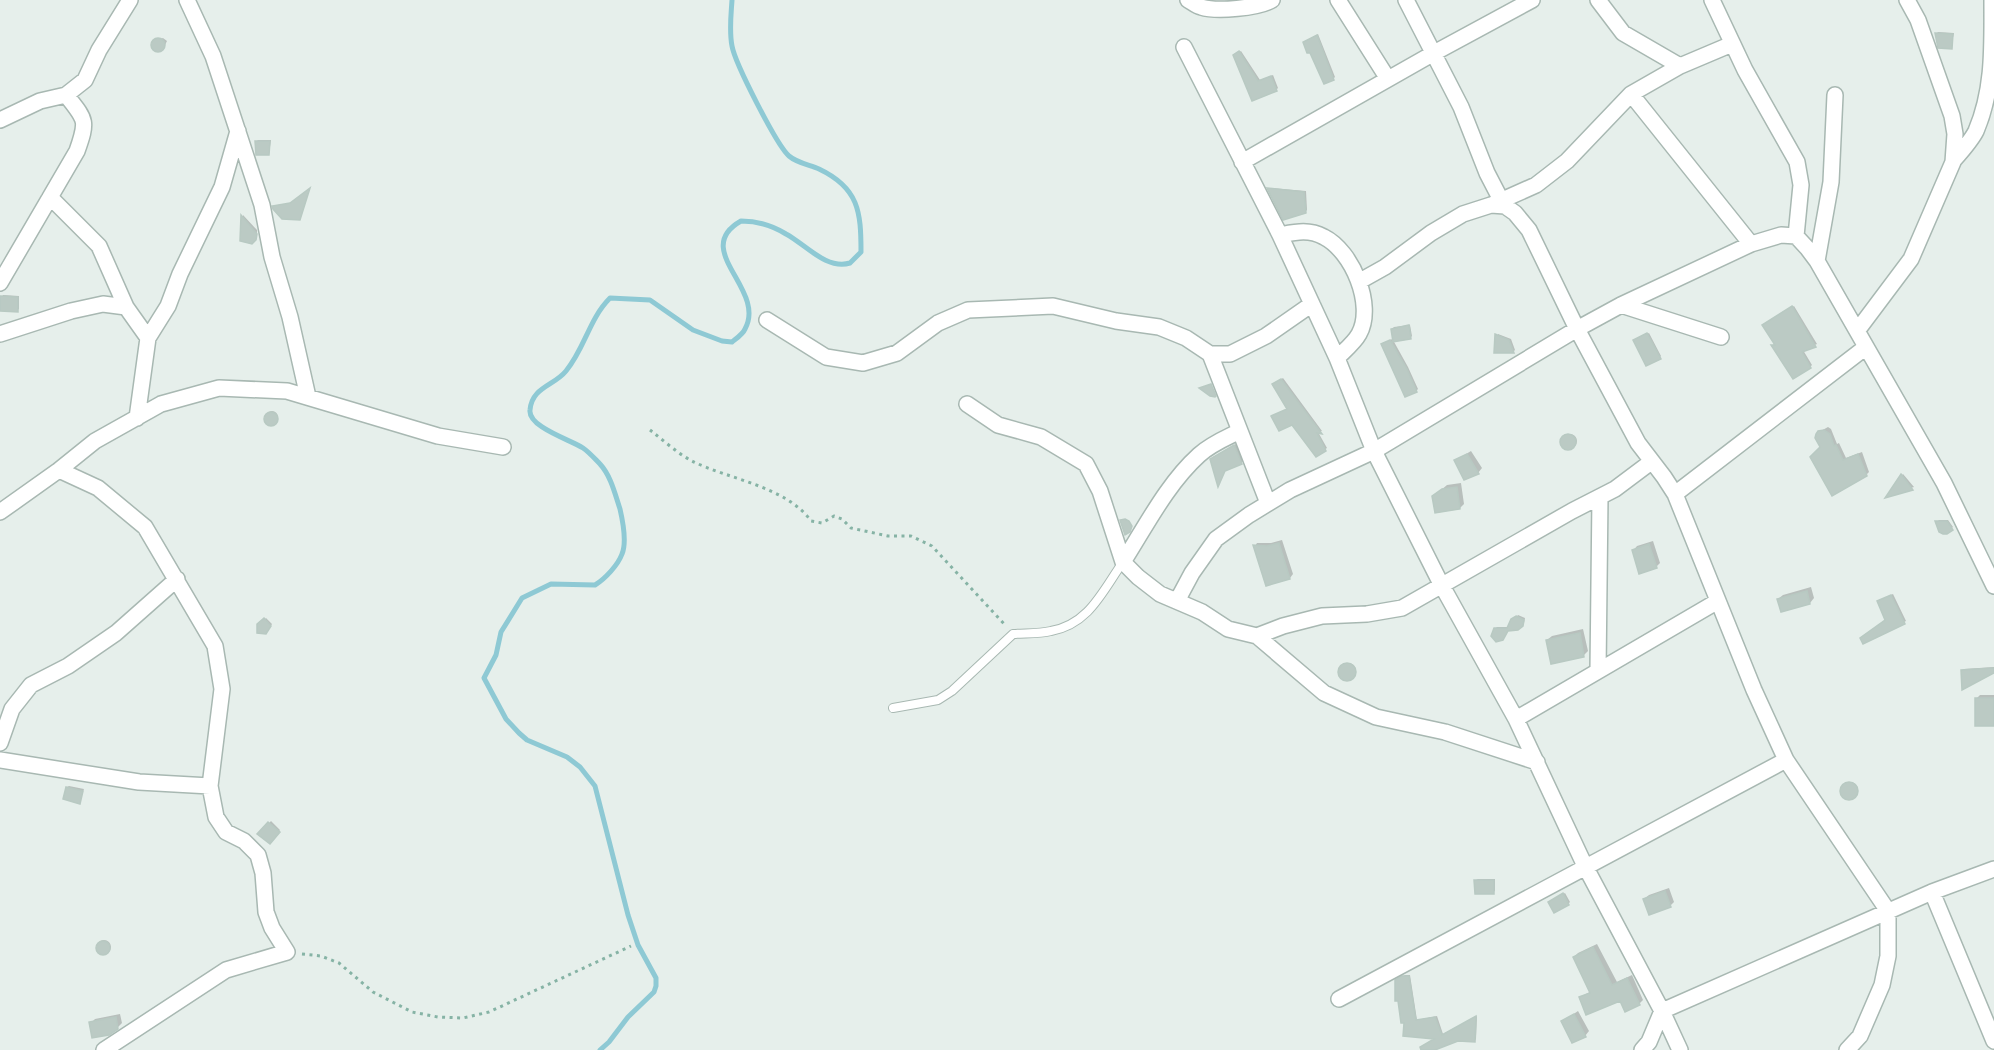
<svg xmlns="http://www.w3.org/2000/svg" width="1994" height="1050" font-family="'Open Sans',sans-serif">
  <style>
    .shadow { fill: #0003 }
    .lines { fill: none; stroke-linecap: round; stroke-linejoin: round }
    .stream { stroke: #8ec9d4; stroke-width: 5 }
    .building { fill: #bbcac4; stroke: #b8c9c2; stroke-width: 1.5 }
    .lane-casing { stroke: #a8b8b2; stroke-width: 10 }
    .street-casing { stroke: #a8b8b2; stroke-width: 18 }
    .path { stroke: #86b3a5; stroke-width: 3; stroke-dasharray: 3 4.5; stroke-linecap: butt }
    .lane { stroke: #fff; stroke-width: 8 }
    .street { stroke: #fff; stroke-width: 15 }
  </style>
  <rect width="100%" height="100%" fill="#e6efeb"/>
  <path class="shadow" d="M1938,32L1954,33L1951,47L1937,33Z
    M1318,34L1335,77L1333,79L1311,52L1306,41Z
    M163,38L167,41L164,47L158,51L153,47L152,42Z
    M1241,51L1260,80L1273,75L1278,88L1276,90L1253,99L1236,54Z
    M258,140H271L269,154L256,142Z
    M1271,188L1306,191L1307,210L1305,212Z
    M243,215L257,230V237L252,242L241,240Z
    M3,295L19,296V309L17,310L2,297Z
    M1794,306L1817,344L1803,350L1812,365L1810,367L1773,345L1775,343L1766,323Z
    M1410,325L1412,336L1411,337L1393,340L1408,367L1418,389L1416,391L1385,343L1394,338L1392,329L1394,327Z
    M1649,333L1661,356L1660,357L1636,339Z
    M1498,334L1511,339L1515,350L1514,351L1495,352Z
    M1283,378L1322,431L1318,432L1327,448L1316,455L1292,423L1289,408L1276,383Z
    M266 417a6 6 0 1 1 12 0a6 6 0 1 1-12 0Z
    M1828,427L1831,429L1837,444L1839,443L1846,458L1862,452L1869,472L1866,475L1821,448L1819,432Z
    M1563 441a7 7 0 1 1 14 0a7 7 0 1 1-14 0Z
    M1236,444L1243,461L1241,463L1213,457Z
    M1471,451L1482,468L1478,473L1456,460Z
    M1903,474L1914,487L1888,495L1902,475Z
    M1461,483L1464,504L1460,508L1434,496L1447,485Z
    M1939,520H1948L1953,527L1946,533L1937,522Z
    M1282,540L1293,574L1290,578L1255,546L1257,543H1271Z
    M1653,541L1660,563L1656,567L1633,551L1637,546Z
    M1811,587L1814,598L1810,603L1778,599L1783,595Z
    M1893,594L1906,621L1864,642L1887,620L1880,600Z
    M1518,615L1525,618L1524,623L1518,628L1495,629L1497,627H1509Z
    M266,618L272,624L268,631L259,625Z
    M1583,629L1588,651L1584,655L1547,640L1552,636Z
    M1340 671a8 8 0 1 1 16 0a8 8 0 1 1-16 0Z
    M1994,667V671H1962L1964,669Z
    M1980,695H1994V723L1976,699Z
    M1842 790a8 8 0 1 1 16 0a8 8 0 1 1-16 0Z
    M69,786L84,789L79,802L67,787Z
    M271,821L280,830L270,842L259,834Z
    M1478,879H1495V891L1493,892L1476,880Z
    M1669,888L1674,902L1670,906L1644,899L1649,895Z
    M1565,893L1570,902L1568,904L1551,901Z
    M97 947a7 7 0 1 1 14 0a7 7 0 1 1-14 0Z
    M1597,944L1617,982L1632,975L1643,1000L1639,1004L1621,999L1581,997L1591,991L1574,957L1578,953Z
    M1405,975H1410L1417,1020L1437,1016L1443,1034L1477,1016L1476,1039L1474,1041L1458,1040L1430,1050H1423L1437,1038L1406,1021L1398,979Z
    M1578,1011L1589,1031L1585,1036L1563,1021Z
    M120,1014L122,1023L117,1028L91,1023L95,1019Z"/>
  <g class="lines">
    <path class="stream" d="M600,1050L609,1042L628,1017L654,992L656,986V978L638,945L628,915L595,786L580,767L567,757L527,740L519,733L506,719L484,678L496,655L501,632L522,598L551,584L595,585C605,579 618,565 622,554C627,542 623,522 620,509C615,494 611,476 600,464C595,459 589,452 583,448C571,440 528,427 530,410C532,387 554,386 566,371C585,348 589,319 610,298L650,300L693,330L722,341L732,342C737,338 743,334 745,329C767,289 690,250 741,221C756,221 773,226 786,234C805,244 826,270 850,263L861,252C861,212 859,188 819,169C810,165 797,163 789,156C777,146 735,63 732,46C729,31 731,16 732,0"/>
  </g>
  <path class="building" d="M1935,33L1953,34L1952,49L1938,48Z
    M1317,35L1334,80L1324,84L1310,53H1307L1303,42Z
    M151 45a7 7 0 1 1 14 0a7 7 0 1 1-14 0Z
    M1239,51L1258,81L1271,76L1277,91L1252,101L1233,55Z
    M255,141H270L269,155H256Z
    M310,188L300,220L282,219L273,209L272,206L290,203Z
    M1267,188L1304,192L1306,213L1283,220Z
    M241,215L257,234L256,240L252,244L240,241Z
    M0,296L18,297V312L0,311Z
    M1792,306L1816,347L1802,352L1811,368L1793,379L1771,345H1775L1762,325Z
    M1409,325L1411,339L1393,342L1391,329Z
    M1647,333L1661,359L1646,366L1633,340Z
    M1495,334L1509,340L1514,353H1494Z
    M1390,340L1407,369L1417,392L1405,397L1381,344Z
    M1281,379L1322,434L1317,433L1326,451L1316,457L1292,425L1279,431L1271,416L1287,409L1272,384Z
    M1211,384L1216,396L1215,397L1210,396L1199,388Z
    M264 419a7 7 0 1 1 14 0a7 7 0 1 1-14 0Z
    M1824,430L1830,434L1834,446L1836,445L1843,460L1858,454L1867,476L1832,496L1810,457L1820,447L1815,438L1816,434L1818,431Z
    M1560 442a8 8 0 1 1 16 0a8 8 0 1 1-16 0Z
    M1234,445L1242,464L1225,471L1218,487L1210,459Z
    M1467,454L1479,474L1464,480L1454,460Z
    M1901,474L1913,490L1885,498Z
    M1457,487L1460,509L1435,513L1432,496L1442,489Z
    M1125,519L1129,521L1132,526L1130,532L1125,535L1120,520Z
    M1935,521H1947L1953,530L1947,534H1943L1939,532Z
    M1279,543L1290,579L1266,586L1253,545L1267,546Z
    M1649,544L1657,568L1639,574L1632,550Z
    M1807,591L1810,604L1781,612L1777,599Z
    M1891,595L1905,624L1863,644L1860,638L1885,620L1877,601Z
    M1516,616L1524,620L1523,626L1518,630L1508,631L1503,640L1496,642L1491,636L1494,628H1507L1511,619Z
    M264,618L271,626L266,634L257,633V624Z
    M1580,633L1584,657L1551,664L1546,640Z
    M1338 672a9 9 0 1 1 18 0a9 9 0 1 1-18 0Z
    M1994,668V673L1962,690L1961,670Z
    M1975,698H1994V726H1975Z
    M1840 791a9 9 0 1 1 18 0a9 9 0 1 1-18 0Z
    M66,787L83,791L80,804L63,799Z
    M268,822L280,832L270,844L257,834Z
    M1474,880H1494V894H1475Z
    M1665,891L1671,907L1649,915L1643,899Z
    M1563,893L1569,905L1554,913L1548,902Z
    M96 948a7 7 0 1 1 14 0a7 7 0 1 1-14 0Z
    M1593,947L1612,985L1627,978L1640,1005L1625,1012L1620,1001L1586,1015L1579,997L1590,993L1573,957Z
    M1402,976H1409L1416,1020L1435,1017L1442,1035L1476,1016L1475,1042L1458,1041L1435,1050H1421L1420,1047L1434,1039L1403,1036L1404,1023H1401L1398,1001H1395V980Z
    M1574,1014L1586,1037L1572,1043L1561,1021Z
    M116,1017L118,1029L109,1035L92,1038L89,1022Z"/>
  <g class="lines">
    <g class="lane-casing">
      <path id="lane" d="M893,708L938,700L952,691L1013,634C1025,633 1039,634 1051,631C1089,624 1102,592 1123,562"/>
    </g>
    <g class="street-casing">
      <path id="street" d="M187,0L213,56L262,205L272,257L290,317L308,397
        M1188,0C1192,2 1196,6 1201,7C1217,12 1258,8 1272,0
        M1338,0L1388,79
        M1406,0L1461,107L1487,173L1501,200
        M1598,0L1623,33L1680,66
        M1712,0L1745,70L1797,162L1801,185L1796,236
        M1184,47L1280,235L1337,358L1374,451L1441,584L1516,719L1585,866L1662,1011L1680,1050
        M1631,94L1751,244
        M0,120L40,101L66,95L85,80L99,50L130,0
        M1953,161C1961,152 1971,141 1976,131C1994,89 1992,45 1992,0
        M1242,162L1434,53L1532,0
        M50,197L99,246L126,307
        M1491,205L1536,185L1567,161L1631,94L1680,66L1732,44
        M1280,235C1296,232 1309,229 1324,237C1352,251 1375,305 1359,334C1354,343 1345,350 1337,358
        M1817,261L1831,182L1835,95
        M1360,281L1385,267L1431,233L1463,214L1491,205L1505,206L1515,213L1529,230L1577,329L1638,443L1664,477L1675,494L1754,690L1786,760L1888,911V956L1882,985L1860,1036L1847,1050
        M0,283L77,151C88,120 86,120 66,95
        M1621,305L1721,337
        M767,320L826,357L863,363L897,353L938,323L968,310L1053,306L1116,321L1159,327L1186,338L1210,354H1230L1266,336L1312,304
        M1857,331L1911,259L1953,162L1955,134L1952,116L1918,20L1907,0
        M0,334L71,311L103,304L126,307L148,338L137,418
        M148,338L168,306L180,274L222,187L238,131
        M1210,354L1268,503
        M967,404L998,425L1041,437L1086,464L1100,491L1123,562L1138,577L1160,594L1202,612L1228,629L1257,636L1324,693L1376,717L1445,732L1537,762
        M59,470L98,488L145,527L215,646L222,689L210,786L216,817L226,832L244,841L258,855L263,873L266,912L272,928L287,952L226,970L104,1050
        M1675,494L1866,347
        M0,512L59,470L95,441L161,404L219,388L287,391L438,436L503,447
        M1123,562C1146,526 1167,484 1199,455C1211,444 1226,438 1240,431
        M1177,601L1192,573L1216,539L1249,515L1290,490L1374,451L1577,329L1621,305L1751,244L1781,235L1796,236L1808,249L1817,261L1944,483L1994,586
        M1257,636L1283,626L1322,616L1367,614L1402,608L1572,511L1615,489L1651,462
        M1598,671L1600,497
        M1516,719L1718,601
        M0,743L12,709L31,685L68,666L116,633L177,579
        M0,760L139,782L210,786
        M1932,892L1994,1041
        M1339,999L1786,760
        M1642,1050L1649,1042L1662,1011L1932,892L1994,869"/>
    </g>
    <path class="path" d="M650,430C663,440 677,453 692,461C727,479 786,486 811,521L822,523L834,516L842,519L851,528L888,536H911L932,546L1006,626
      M302,954L321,956L339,963L373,992L412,1012L438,1017L463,1018L489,1012L631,946"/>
    <use href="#lane" class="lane"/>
    <use href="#street" class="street"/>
  </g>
</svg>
